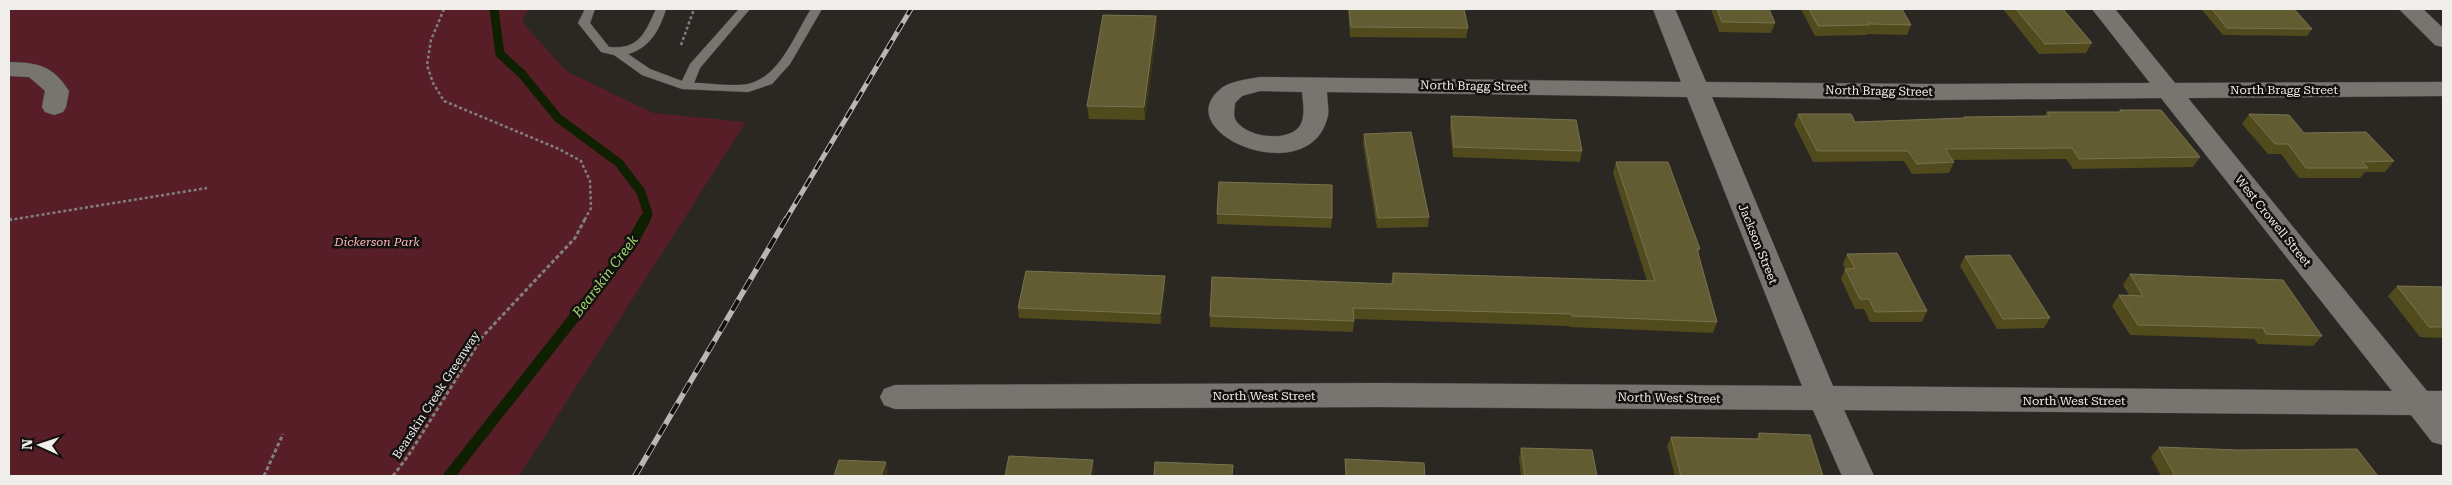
<svg xmlns="http://www.w3.org/2000/svg" width="2452" height="485" font-family="'Roboto Serif',serif">
  <style>
    .green { fill: #571e27 }
    .lines { fill: none; stroke-linecap: round; stroke-linejoin: round }
    .stream-far1 { stroke: #0e2000; stroke-width: 9 }
    .stream { stroke: #0e2000; stroke-width: 11 }
    .lane-casing { stroke: #494642; stroke-width: 1 }
    .street-casing { stroke: #494642; stroke-width: 1 }
    .path-far1 { stroke: #827f7b; stroke-width: 2.5; stroke-dasharray: 3 2.5; stroke-linecap: butt }
    .path { stroke: #827f7b; stroke-width: 3; stroke-dasharray: 4 2.5; stroke-linecap: butt }
    .lane { fill: #787570; fill-rule: evenodd }
    .street { fill: #787570; fill-rule: evenodd }
    .rail-far1-casing { stroke: #b9b7b4; stroke-width: 5 }
    .rail-casing { stroke: #b9b7b4; stroke-width: 5.5 }
    .rail-far1 { stroke: #13110f; stroke-width: 3; stroke-dasharray: 10; stroke-linecap: butt }
    .rail { stroke: #13110f; stroke-width: 4; stroke-dasharray: 12; stroke-linecap: butt }
    .wall { fill: #504a1c }
    .shaded-wall { fill: #3a3516 }
    .building { fill: #615c32; stroke: #78734f }
    .labels { text-anchor: middle; dominant-baseline: central; stroke-width: 5; stroke-linejoin: round; paint-order: stroke }
    .street-label { font-size: 12px; fill: #f0eeeb; stroke: #13110f }
    .park-label { font-size: 12px; font-style: italic; fill: #feb5bb; stroke: #13110f }
    .water-label { font-size: 14px; font-style: italic; fill: #a2d771; stroke: #13110f }
  </style>
  <rect width="100%" height="100%" fill="#2b2824"/>
  <path class="green" d="M9,9H528L522,22L566,71L653,113L746,122L519,476H9Z"/>
  <g class="lines">
    <path class="stream-far1" d="M494,9L500,54L522,74L558,118L619,163L641,192L648,214L644,221"/>
    <path class="stream" d="M449,476L629,248L645,219"/>
    <g class="lane-casing">
      <path id="lane" d="M585,9H595L590,23L609,47C639,50 645,33 656,9H666C660,29 650,48 628,54L650,69L682,81L690,64L739,9H750L700,68L694,83C710,83 731,87 748,84C780,77 795,34 811,9H822L790,64L772,84L748,92L682,89L642,75L614,55L601,52L578,23Z"/>
    </g>
    <g class="street-casing">
      <path id="street" d="M1653,9H1675L1706,82L1932,84L2150,83L2092,9H2115L2175,83L2443,82V96L2188,98L2427,391H2443V445L2432,442L2411,415L1844,410L1874,476H1842L1813,410L1379,407L895,409L884,405L880,397L884,389L895,385L1379,383L1802,386L1687,97L1327,92C1327,101 1330,111 1327,119C1307,192 1163,131 1223,87C1232,81 1249,79 1260,77L1681,82ZM1260,91L1302,92C1303,103 1306,118 1299,127C1286,143 1244,137 1235,119C1233,114 1235,107 1235,103L1242,96ZM1712,97L1932,100L2161,98L2392,391L1833,386Z
        M2399,9H2423L2443,28V47L2435,45Z
        M9,62C39,63 52,65 69,91L66,107L63,112L54,115L45,112L42,107L45,91L43,89L29,77L9,76Z"/>
    </g>
    <path class="path-far1" d="M444,9L431,40L427,65L433,83L444,101L559,149L581,161L590,181L591,208L584,221
      M681,45L694,9
      M9,220L207,188"/>
    <path class="path" d="M9,220L12,219
      M264,476L283,434
      M393,476L408,456L483,336L575,238L585,219"/>
    <use href="#lane" class="lane"/>
    <use href="#street" class="street"/>
    <g class="rail-far1-casing">
      <path id="rail-far1" d="M785,221L911,9"/>
    </g>
    <g class="rail-casing">
      <path id="rail" d="M635,476L786,219"/>
    </g>
    <use href="#rail-far1" class="rail-far1"/>
    <use href="#rail" class="rail"/>
  </g>
  <path class="wall" d="M1348,9H1464L1468,28L1466,38L1350,37Z
    M1711,9H1769L1775,23L1771,33L1719,32Z
    M1802,9H1902L1911,25L1907,35L1867,34V35L1815,36L1802,11Z
    M2003,9H2063L2092,43L2086,53L2039,54Z
    M2201,9H2294L2312,29L2307,36L2223,35Z
    M1156,16L1157,29L1145,120L1089,119L1087,106Z
    M2120,110L2200,157L2193,167L2073,169L2066,159L1952,160L1954,162L1949,173L1912,174L1904,161L1813,162L1794,124L1798,114L1855,122L1963,118L1964,117L2045,116L2047,112H2119Z
    M2249,114L2304,133L2394,161L2385,172H2365L2360,178H2299L2281,154H2268L2242,124Z
    M1451,116L1582,151L1580,162L1453,157L1450,127Z
    M1364,134L1429,217L1428,227L1377,228L1363,144Z
    M1616,162L1700,249L1698,254L1717,322L1713,333L1569,327V326L1354,319L1353,332L1210,327V316L1391,284L1393,273L1647,281L1613,173Z
    M1217,214L1332,218L1331,228L1217,224Z
    M1847,254L1927,311L1922,322H1870L1864,309H1855L1841,279L1845,269L1843,264Z
    M1965,256L2050,318L2044,328L1997,329L1960,266Z
    M2130,274L2322,336L2313,346L2258,344L2254,339L2130,335L2112,306L2119,295H2129L2123,285Z
    M1165,276V286L1161,324L1019,318L1018,308Z
    M2397,286L2443,287V338L2420,337L2388,296Z
    M1759,433L1823,476H1675L1667,446L1671,437L1756,439Z
    M2159,447L2378,476H2161L2151,457Z
    M1521,448L1597,476H1521L1519,458Z"/>
  <path class="shaded-wall" d="M1156,16L1157,29L1145,120L1144,107Z
    M1165,276V286L1161,324L1160,314Z
    M1093,460L1094,470L1093,476H1090Z
    M886,462L888,472L887,476H881Z"/>
  <path class="building" d="M1349,9H1464L1468,28L1351,27Z
    M1717,9H1769L1775,23L1722,22Z
    M1809,9H1902L1911,25L1871,24L1868,22L1870,25L1818,26Z
    M2016,9H2063L2092,43L2045,44Z
    M2212,9H2294L2312,29L2227,28Z
    M1103,15L1156,16L1144,107L1087,106Z
    M2120,110H2161L2200,157L2079,159L2072,148L1945,149L1954,162L1917,164L1908,151H1817L1798,114H1851L1855,122L1965,118L1964,117L2050,116L2047,112H2121Z
    M2249,114L2289,115L2304,133L2366,132L2394,161L2362,162L2368,168H2306L2288,144H2275Z
    M1451,116L1576,120L1582,151L1454,147Z
    M1411,132L1429,217L1378,218L1364,134Z
    M1616,162H1668L1700,249H1697L1717,322L1572,316L1571,314L1353,308L1354,321L1210,316L1212,277L1393,284V273L1655,281Z
    M1219,182L1332,185V218L1217,214Z
    M1897,253L1927,311L1875,312L1869,299H1860L1845,269L1855,268L1847,254Z
    M2010,255L2050,318L2003,319L1965,256Z
    M1026,271L1165,276L1160,314L1018,308Z
    M2130,274L2283,280L2322,336L2266,334L2263,328L2138,325L2119,295L2143,296Z
    M2397,286L2443,287V327H2429Z
    M1759,433L1810,435L1823,476H1681L1671,437L1760,439Z
    M2159,447L2238,450L2357,449L2378,476H2175Z
    M1521,448L1592,450L1597,476H1525Z
    M1009,456L1093,460L1090,476H1005Z
    M1345,459L1424,463L1425,476H1346Z
    M839,460L886,462L881,476H834Z
    M1155,462L1233,465L1232,476H1154Z"/>
  <g class="labels">
    <g class="street-label">
      <text transform="translate(1474 86) rotate(1)">North Bragg Street</text>
      <text x="2284" y="90">North Bragg Street</text>
      <text transform="translate(1879 91) rotate(1)">North Bragg Street</text>
      <text transform="translate(2273 221) rotate(51)">West Crowell Street</text>
      <text transform="translate(1758 244) rotate(68)">Jackson Street</text>
      <text transform="translate(436 395) rotate(-57)">Bearskin Creek Greenway</text>
      <text x="1264" y="396">North West Street</text>
      <text transform="translate(1669 398) rotate(1)">North West Street</text>
      <text x="2074" y="401">North West Street</text>
    </g>
    <g class="park-label">
      <text x="377" y="242">Dickerson Park</text>
    </g>
    <g class="water-label">
      <text transform="translate(605 276) rotate(-53)">Bearskin Creek</text>
    </g>
  </g>
  <rect width="2452" height="485" fill="none" stroke="#f0eeeb" stroke-width="20"/>
  <g transform="translate(40 445) rotate(273)" stroke="#13110f" stroke-width="4" paint-order="stroke">
  <path d="M0-4L9 19L0 12L-9 19Z" fill="#f0eeeb"/>
  <text y="-8" font-size="14" font-weight="bold" text-anchor="middle" fill="#f0eeeb">N</text>
  </g>
</svg>
